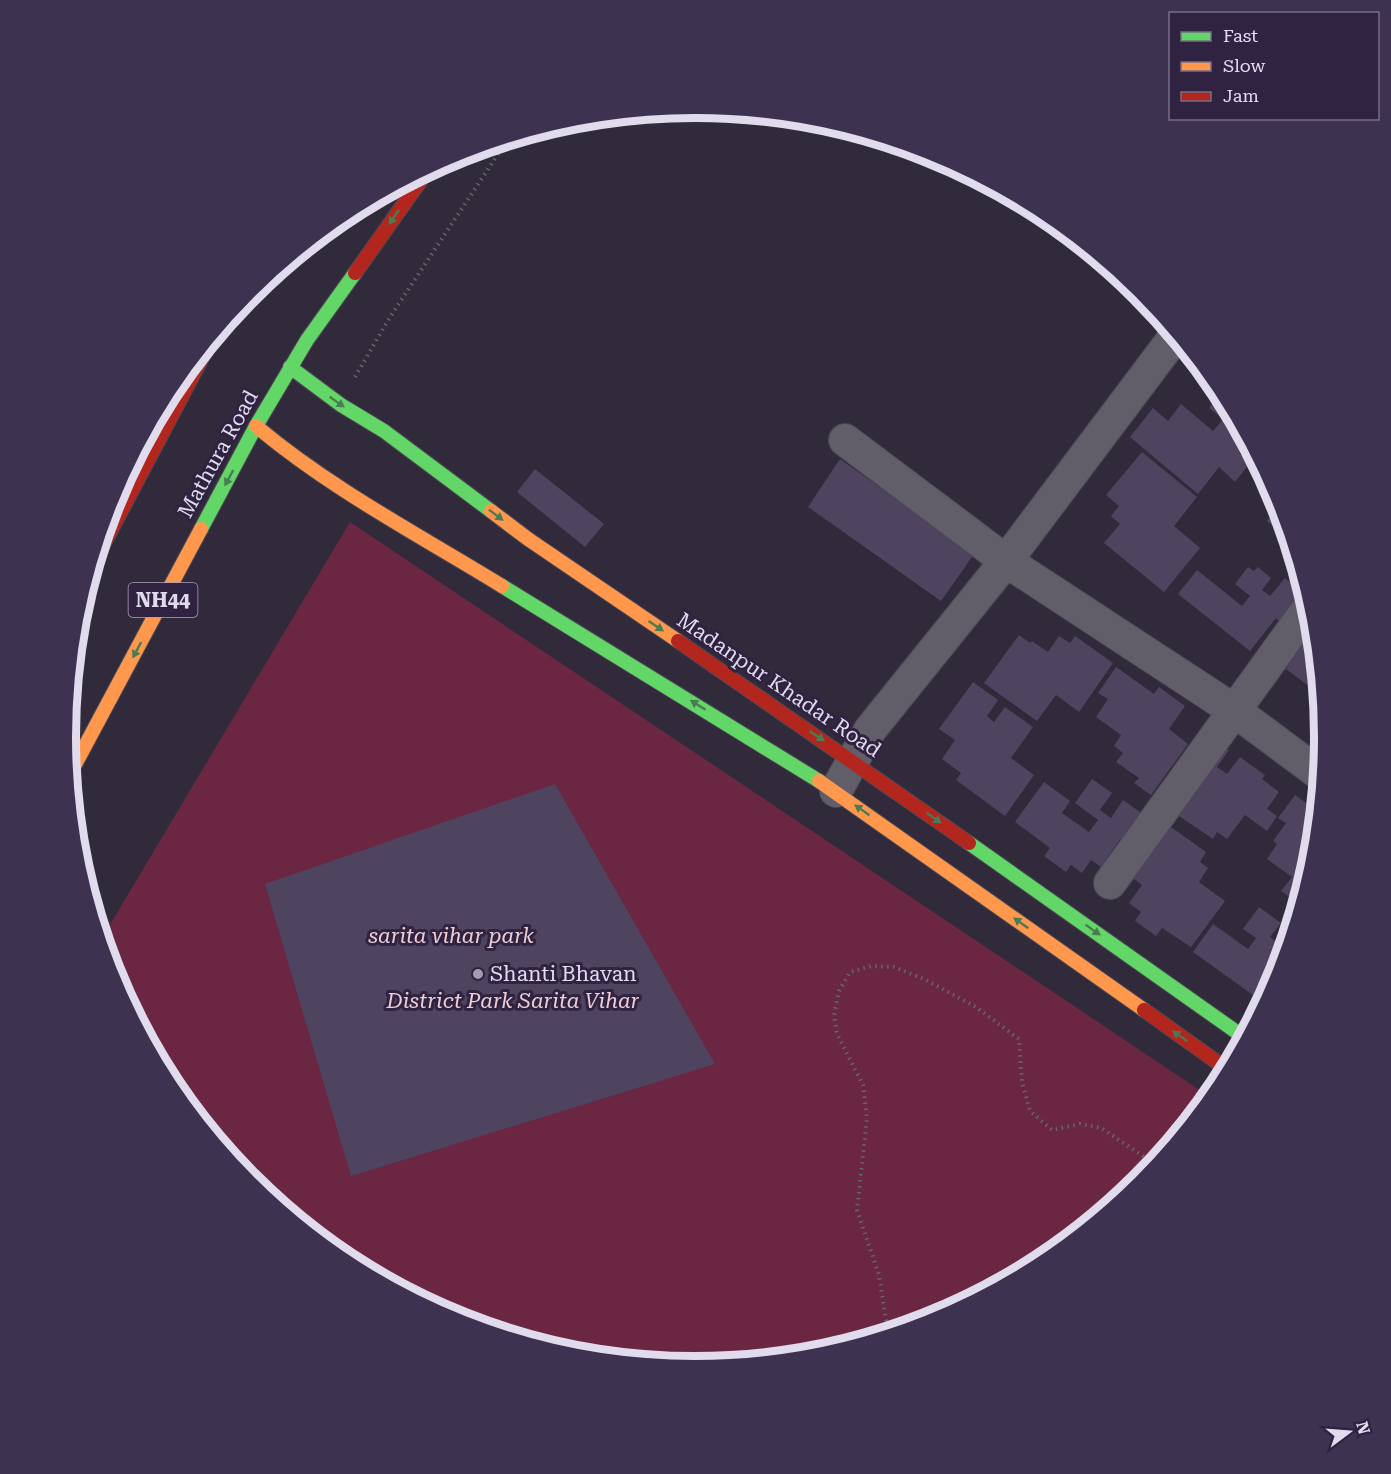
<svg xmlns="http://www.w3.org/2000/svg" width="1391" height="1474" font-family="'Roboto Serif',serif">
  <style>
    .green { fill: #6b2742 }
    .building { fill: #4f445f }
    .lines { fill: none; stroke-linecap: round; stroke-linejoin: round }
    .street-casing { stroke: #4d4856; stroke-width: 34 }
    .fast-casing { stroke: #4d4856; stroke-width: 16 }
    .slow-casing { stroke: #4d4856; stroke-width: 16 }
    .jam-casing { stroke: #4d4856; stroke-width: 16 }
    .path { stroke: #66636e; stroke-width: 4; stroke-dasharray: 1.5 4.5; stroke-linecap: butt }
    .street { stroke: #615d69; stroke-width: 32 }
    .fast { stroke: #63d668; stroke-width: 14 }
    .slow { stroke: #ff974d; stroke-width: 14 }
    .jam { stroke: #b3261e; stroke-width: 14 }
    .oneway { fill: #497c54 }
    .poi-dot { fill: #a39daf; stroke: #2f2341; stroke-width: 2 }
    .labels { text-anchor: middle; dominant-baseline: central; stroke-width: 6; stroke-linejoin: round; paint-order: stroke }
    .shield { fill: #2f2341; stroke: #aca4ba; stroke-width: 1.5 }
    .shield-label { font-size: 20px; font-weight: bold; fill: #e1dbee }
    .street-label { font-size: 21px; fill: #e1dbee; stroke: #2f2341 }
    .park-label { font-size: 21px; font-style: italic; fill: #eeced6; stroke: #2f2341 }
    .poi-label { font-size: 21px; fill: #e1dbee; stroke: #2f2341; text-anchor: start }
    .rim { fill: none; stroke: #e1dbee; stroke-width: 8 }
  </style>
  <rect width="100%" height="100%" fill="#302a3a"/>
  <path class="green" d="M350,522L1210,1097L1140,1182L1045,1261L936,1319L818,1354L695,1366L572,1354L454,1318L345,1260L250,1182L172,1086L114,978L102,938Z"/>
  <path class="building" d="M1216,399L1233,413L1253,450L1246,445L1239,453L1250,463L1235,482L1219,467L1198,494L1130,437L1153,408L1168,421L1181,404L1213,431L1223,419L1209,408Z
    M1142,452L1197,497L1174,526L1200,548L1164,592L1104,543L1120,524L1111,516L1119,506L1106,495Z
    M840,459L974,554L941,601L808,507Z
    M535,469L604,524L585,547L517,492Z
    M1268,480L1277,496L1279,503L1261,488Z
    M1280,506L1294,552L1293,553L1279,542L1285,536L1267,521Z
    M1248,567L1254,571L1258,567L1271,578L1262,590L1270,596L1285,578L1304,593L1281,623L1276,618L1250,651L1178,594L1197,570L1242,606L1250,596L1235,584Z
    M1313,615L1321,695L1286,669L1290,663L1282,656Z
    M1019,635L1030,643L1032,641L1048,652L1059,636L1070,643L1075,636L1113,663L1079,712L1056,695L1037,721L984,683Z
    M1116,667L1154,694L1159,687L1185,706L1169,729L1188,744L1151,795L1134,783L1139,778L1116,762L1123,753L1114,746L1121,735L1096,717L1108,699L1098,693Z
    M973,682L998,700L987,716L994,722L1005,707L1033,727L1011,758L1034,775L1005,816L956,780L961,773L942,759L955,740L939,729Z
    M1217,745L1229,750L1217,767L1227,774L1240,757L1265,775L1262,779L1279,792L1267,809L1277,816L1267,831L1245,815L1227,839L1217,832L1213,839L1173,812Z
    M1092,779L1112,793L1100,810L1111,818L1123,800L1147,817L1128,843L1121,838L1101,867L1091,860L1082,873L1071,865L1066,872L1044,856L1050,848L1015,822L1044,782L1070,801L1062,813L1089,832L1098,820L1075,803Z
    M555,784L715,1064L351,1176L265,884Z
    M1295,795L1314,809L1309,816L1317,822L1313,860L1300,904L1281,891L1292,877L1267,859L1277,844L1273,841L1286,823L1278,818Z
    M1169,818L1174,822L1171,827L1206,852L1200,862L1208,868L1199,882L1225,901L1191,947L1162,928L1156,936L1135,921L1141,912L1129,903L1142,885L1129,875Z
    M1259,907L1281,923L1270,937L1281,945L1291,931L1277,978L1264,1003L1193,952L1213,924L1248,949L1256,938L1243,929Z"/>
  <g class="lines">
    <g class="street-casing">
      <path id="street" d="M845,440L1006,561L1235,711L1321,775
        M836,791L870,730L1006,561L1176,335
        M1110,883L1310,606"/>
    </g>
    <g class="fast-casing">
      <path id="fast" d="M290,367L341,405L384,431L491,511
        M201,529L256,426L307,340L355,273
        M502,586L819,781
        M969,843L1245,1038"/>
    </g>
    <g class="slow-casing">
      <path id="slow" d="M256,426C331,489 419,535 502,586
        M491,511L528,539L678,641
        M70,774L201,529
        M819,781L1144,1010"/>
    </g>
    <g class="jam-casing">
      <path id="jam" d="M355,273L428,170
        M94,562L212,339
        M678,641L969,843
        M1144,1010L1228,1070"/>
    </g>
    <path class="path" d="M355,377L390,317L508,139
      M888,1333L879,1275L857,1210L867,1118L863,1085L837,1034L834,1015L839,991L850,972L871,966L894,967L924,979L976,1007L1019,1039L1022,1082L1030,1111L1052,1130L1080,1124L1101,1128L1155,1164"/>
    <use href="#street" class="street"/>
    <use href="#fast" class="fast"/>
    <use href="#slow" class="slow"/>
    <use href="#jam" class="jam"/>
  </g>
  <defs><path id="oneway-solid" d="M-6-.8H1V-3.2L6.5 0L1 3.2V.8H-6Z" transform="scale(1.5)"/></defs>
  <g class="oneway">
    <use href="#oneway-solid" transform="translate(394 217) rotate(125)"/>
    <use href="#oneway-solid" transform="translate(337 402) rotate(35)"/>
    <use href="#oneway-solid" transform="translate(229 478) rotate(118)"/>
    <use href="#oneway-solid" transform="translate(496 515) rotate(37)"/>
    <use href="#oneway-solid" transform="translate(656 626) rotate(34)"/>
    <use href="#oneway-solid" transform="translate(137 650) rotate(118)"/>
    <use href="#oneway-solid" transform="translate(698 705) rotate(-148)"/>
    <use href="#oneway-solid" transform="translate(817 736) rotate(34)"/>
    <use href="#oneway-solid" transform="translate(862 810) rotate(-145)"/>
    <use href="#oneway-solid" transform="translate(934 818) rotate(35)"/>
    <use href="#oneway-solid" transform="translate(1021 923) rotate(-145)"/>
    <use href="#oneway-solid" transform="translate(1093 930) rotate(35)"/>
    <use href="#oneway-solid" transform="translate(1180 1036) rotate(-145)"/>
  </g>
  <circle class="poi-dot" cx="478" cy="974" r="6"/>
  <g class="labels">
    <rect class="shield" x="128.5" y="583" width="69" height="34" rx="4.5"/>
    <g class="shield-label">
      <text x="163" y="600">NH44</text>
    </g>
    <g class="street-label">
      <text transform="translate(218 454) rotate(-61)">Mathura Road</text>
      <text transform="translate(779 685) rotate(34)">Madanpur Khadar Road</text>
    </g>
    <g class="park-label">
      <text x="451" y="936">sarita vihar park</text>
      <text x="513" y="1001">District Park Sarita Vihar</text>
    </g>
    <g class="poi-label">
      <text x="490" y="974">Shanti Bhavan</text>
    </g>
  </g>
  <path d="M0 0H1391V1474H0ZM76 737a619 619 0 1 1 1238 0a619 619 0 1 1-1238 0Z" fill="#3d324f" fill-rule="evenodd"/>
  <path class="rim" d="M76 737a619 619 0 1 1 1238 0a619 619 0 1 1-1238 0Z"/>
  <rect x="1169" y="12" width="210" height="108" fill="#2f2341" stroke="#766d86" stroke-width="1.5"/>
  <rect x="1181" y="32" width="30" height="9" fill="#63d668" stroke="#766d86" stroke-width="1.5"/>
  <text x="1223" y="42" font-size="18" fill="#e1dbee">Fast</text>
  <rect x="1181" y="62" width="30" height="9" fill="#ff974d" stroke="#766d86" stroke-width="1.5"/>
  <text x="1223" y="72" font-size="18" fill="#e1dbee">Slow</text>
  <rect x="1181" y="92" width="30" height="9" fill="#b3261e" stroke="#766d86" stroke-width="1.5"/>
  <text x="1223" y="102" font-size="18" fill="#e1dbee">Jam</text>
  <g transform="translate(1349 1432) rotate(74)" stroke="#2f2341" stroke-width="4.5" paint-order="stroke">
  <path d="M0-4.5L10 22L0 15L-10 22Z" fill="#e1dbee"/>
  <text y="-9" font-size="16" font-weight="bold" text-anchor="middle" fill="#e1dbee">N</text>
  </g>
</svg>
